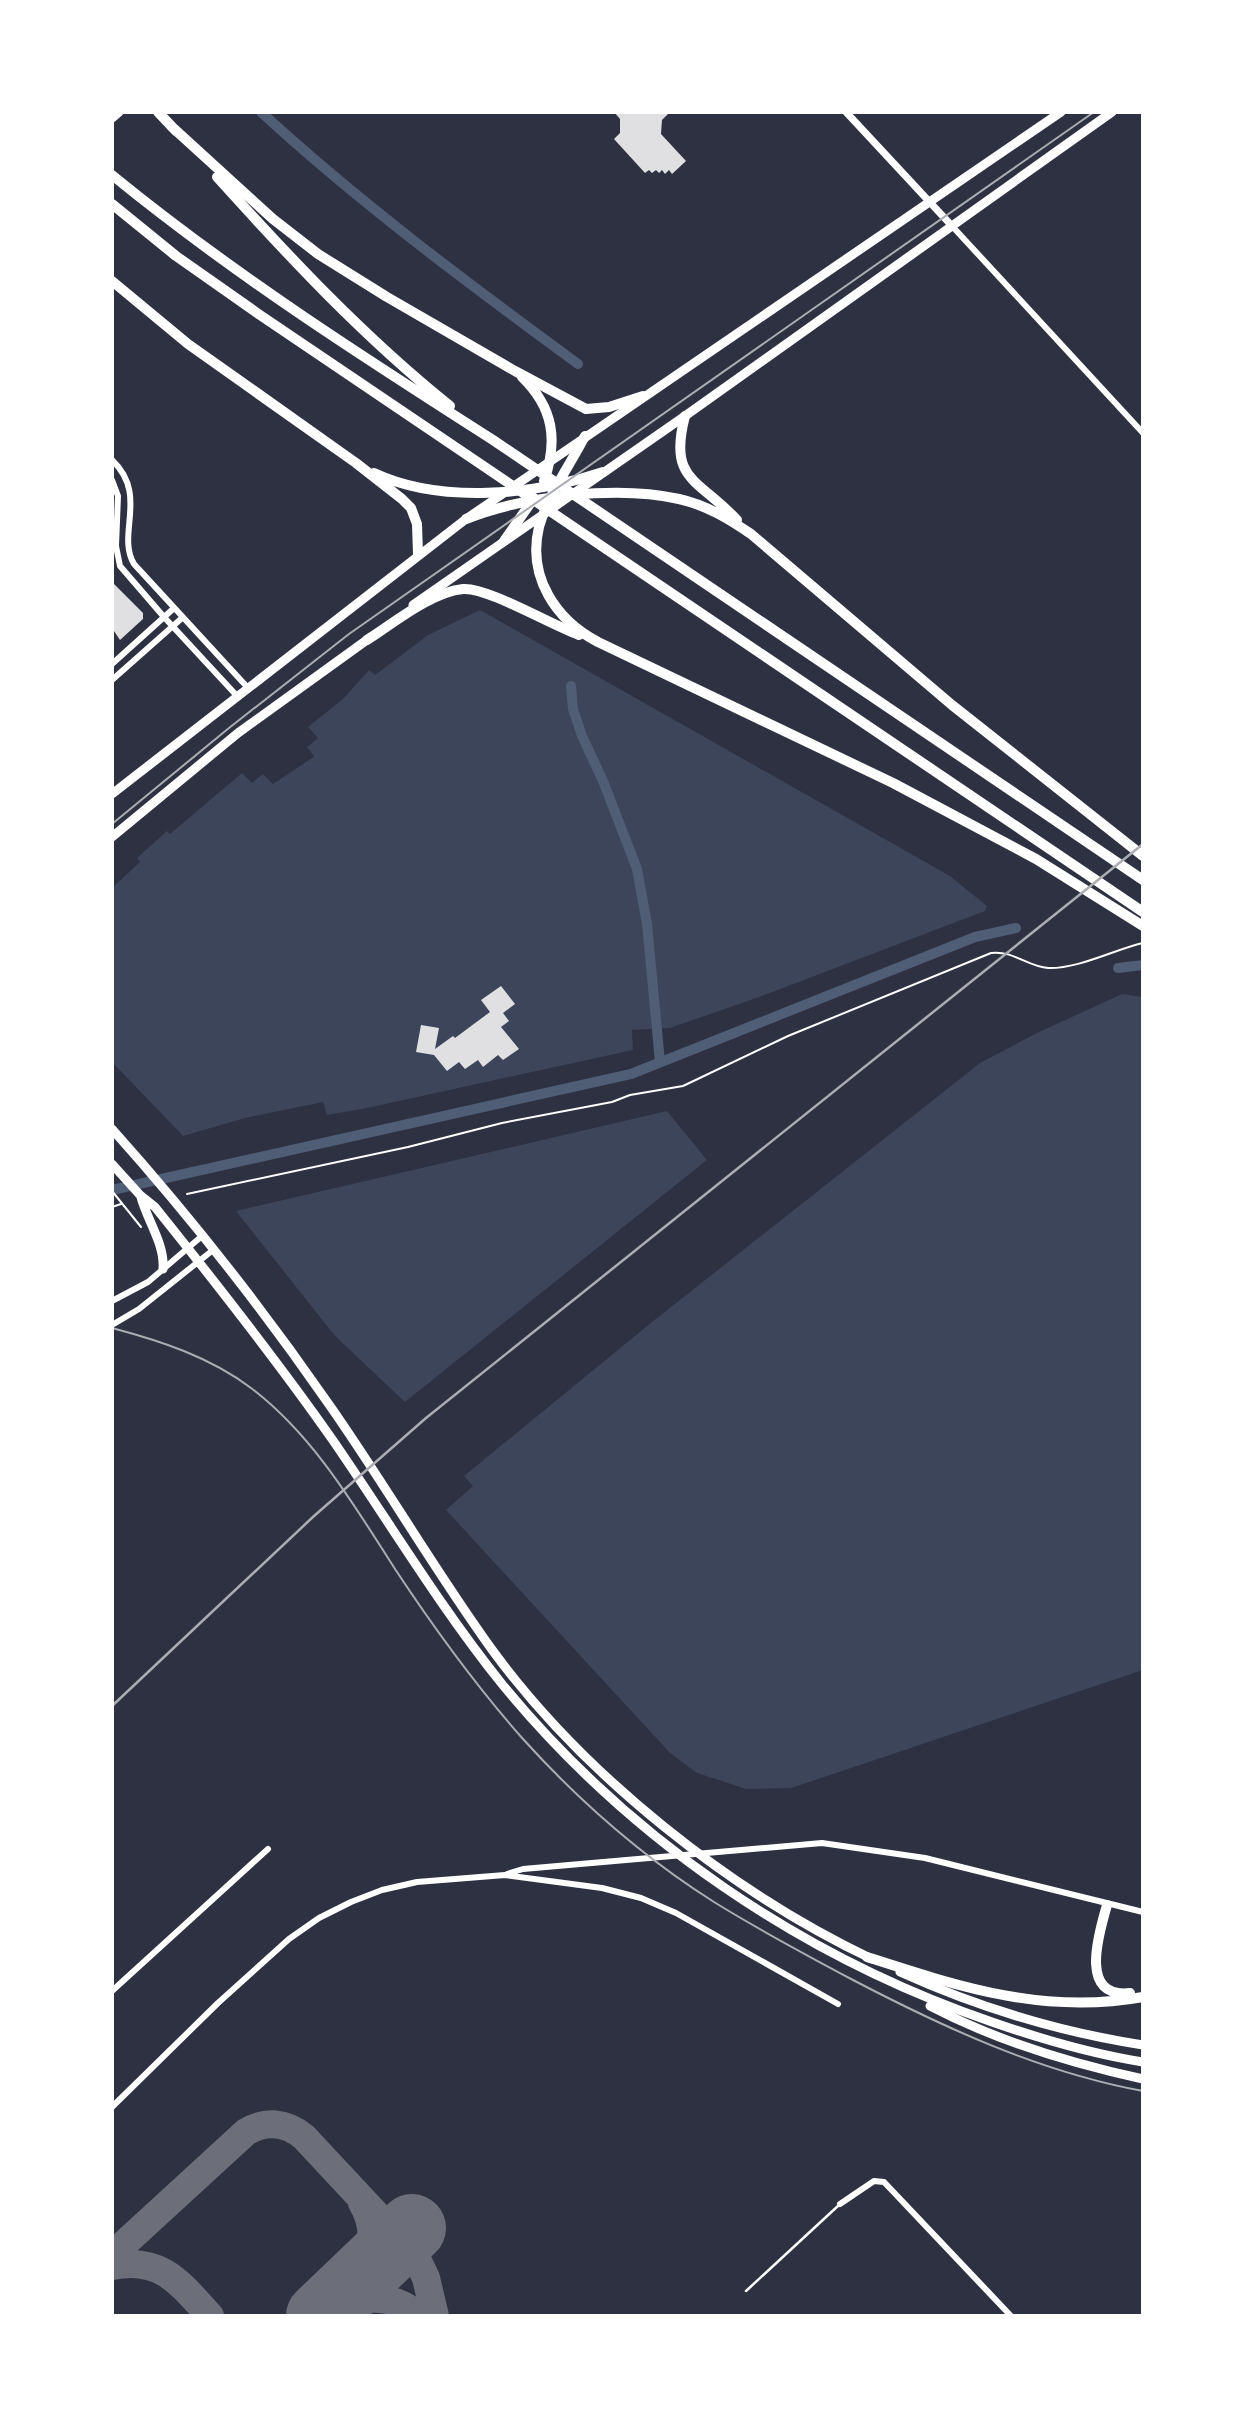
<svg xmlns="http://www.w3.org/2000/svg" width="1255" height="2428" font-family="Barlow,sans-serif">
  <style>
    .green { fill: #3c4559 }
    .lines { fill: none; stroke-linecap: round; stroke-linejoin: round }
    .canal { stroke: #4f5d75; stroke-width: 10 }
    .taxiway { stroke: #6c6f7a; stroke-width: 28 }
    .runway { stroke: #6c6f7a; stroke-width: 68 }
    .building { fill: #e0e0e3 }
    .path { stroke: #fff; stroke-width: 2 }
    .service { stroke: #fff; stroke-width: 2.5 }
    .minor { stroke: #fff; stroke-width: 6 }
    .tertiary { stroke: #fff; stroke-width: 7 }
    .primary { stroke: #fff; stroke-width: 9 }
    .motorway { stroke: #fff; stroke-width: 10 }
    .tram { stroke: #abadb3; stroke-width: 2 }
    .rail { stroke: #abadb3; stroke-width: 2.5 }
  </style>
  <rect width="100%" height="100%" fill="#2d3142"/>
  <path class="green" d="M480,610L950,876L987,906L985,911L762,996L670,1028L632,1030L633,1050L367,1108L327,1115L323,1102L245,1118L183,1136L112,1062V888L140,862L137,858L167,831L170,834L242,773L252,783L263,774L273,784L312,758L314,756L307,747L318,738L308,727L344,698L369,670L375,675L428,635Z
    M1122,994L1143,997V1670L791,1788L746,1789L697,1773L670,1753L446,1510L473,1486L464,1476L652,1322L980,1063L1039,1032Z
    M667,1111L707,1160L405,1402L335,1336L236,1211Z"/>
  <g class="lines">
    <path class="canal" d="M261,112C360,203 469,284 578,364
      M571,686L573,709L582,736L603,781L637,869L647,924L660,1062
      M1118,968L1143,965
      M112,1190L631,1074L975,937L1016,928"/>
    <path class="taxiway" d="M112,2255L246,2132C266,2120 286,2122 304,2137L416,2257L426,2278L435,2316
      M112,2266C161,2256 180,2283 210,2316
      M330,2310C360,2295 393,2293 419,2316
      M322,2314C351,2284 390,2249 362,2203"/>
    <path class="runway" d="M320,2316L412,2228"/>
  </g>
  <path class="building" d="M614,112H670L662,120L661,134L686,161L672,174L669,170L665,174L662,170L659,173L656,170L652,173L649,170L645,173L614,139L620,133V119Z
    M112,582L143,613V619L120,640L112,628Z
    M501,986L515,1004L503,1013L509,1021L501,1027L519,1049L503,1060L498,1055L483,1067L478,1060L465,1069L459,1062L447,1071L434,1055L416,1052L421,1025L439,1028L435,1049L453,1036L455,1038L490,1012L481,1000Z"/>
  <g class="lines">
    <path class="path" d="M112,1191L141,1227
      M187,1194L408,1147L502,1123L612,1102L630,1095L683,1086L788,1036L991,953C1013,950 1028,967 1048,968C1078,969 1113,950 1143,943
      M112,1207L121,1204"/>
    <path class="service" d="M746,2291L839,2205"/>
    <path class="minor" d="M952,226L1143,433
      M112,460C149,495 116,534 134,564L249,689
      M112,480L118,496L116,546L120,566L164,617L238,697
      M112,664L173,609
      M112,680L182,618
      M112,1301L148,1282L202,1236
      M112,1325L139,1309L213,1250
      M507,1874L523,1869L822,1843L925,1858L1143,1912
      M112,1991L268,1849
      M112,2107L218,2003L289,1939L319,1918L351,1902L382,1890L417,1882L505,1875L602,1888L641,1898L676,1913L838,2004
      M840,2204L874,2181L884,2182L1011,2316"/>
    <path class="tertiary" d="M846,112L952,226"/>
    <path class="primary" d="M112,118L119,112
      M413,605L685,416L1112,112
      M112,794L466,519L1061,112
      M112,837L238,733L371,637
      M112,1129C189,1215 262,1308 328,1403C385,1484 435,1571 493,1651C585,1776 731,1892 872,1959
      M112,1164L140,1195L155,1207C216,1283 276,1359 332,1439C388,1520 440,1607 502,1684C630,1840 802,1957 992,2022C1041,2039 1092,2054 1143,2062
      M141,1197C147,1220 165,1244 163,1269
      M900,1972C977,2007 1060,2032 1143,2045
      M930,2006C997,2041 1069,2063 1143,2079"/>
    <path class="motorway" d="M158,112L176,131
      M171,126L273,219L318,254L387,297L515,371L586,409L609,407L643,396
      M112,175C232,273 363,357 493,440L1143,880
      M217,177C291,259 364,337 450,406
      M112,204L176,256L260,315L1143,912
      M112,281L188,344L356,463L402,499L411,508L417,524L418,554
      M522,377C554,408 558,441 544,481
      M685,416C668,481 698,478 737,520
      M585,436C570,465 548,495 539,527C527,577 556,620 598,642L893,783L1036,859L1143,926
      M374,473C440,504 535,495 603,472
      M466,519C524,496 617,485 679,499C706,505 729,519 751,534L952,705L1143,856
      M504,541L534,498
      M367,640C394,623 431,592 463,589C487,587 551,625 579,635
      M1107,1905C1099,1933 1078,1999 1130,1993
      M867,1957C960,1987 1044,2015 1143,1997"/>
    <path class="tram" d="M112,824L229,728L349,634L1094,112
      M112,1328C161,1341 210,1357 251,1388C313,1435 354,1505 395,1569C434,1628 476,1686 523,1739C579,1801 643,1857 714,1902C759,1930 806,1955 853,1980C945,2028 1040,2072 1143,2091"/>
    <path class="rail" d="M112,1706L314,1516L426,1418L1143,844"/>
  </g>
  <rect width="1255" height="2428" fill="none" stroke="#ffffff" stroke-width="228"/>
</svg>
